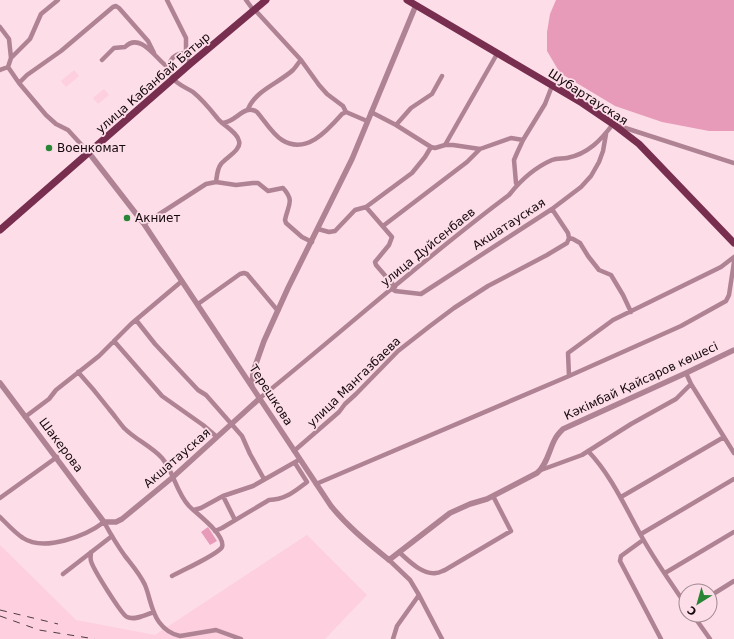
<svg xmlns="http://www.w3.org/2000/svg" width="734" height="639" font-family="'DejaVu Sans',sans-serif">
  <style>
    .built { fill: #fdcfdf }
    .green { fill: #e89bb8 }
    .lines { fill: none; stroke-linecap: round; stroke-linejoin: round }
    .minor { stroke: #af8393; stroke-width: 4.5 }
    .tertiary { stroke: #af8393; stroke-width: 5.5 }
    .primary { stroke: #782e4f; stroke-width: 7 }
    .rail { stroke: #4d3c42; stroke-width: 1; stroke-dasharray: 7 7; stroke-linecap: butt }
    .poi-dot { fill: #298536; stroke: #fcdde8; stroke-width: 1.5 }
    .labels { text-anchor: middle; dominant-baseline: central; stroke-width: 3.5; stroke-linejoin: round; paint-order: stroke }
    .street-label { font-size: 12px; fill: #14080c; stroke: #fcdde8 }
    .poi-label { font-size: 12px; fill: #14080c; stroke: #fcdde8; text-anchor: start }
  </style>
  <rect width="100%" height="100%" fill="#fcdde8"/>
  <path class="built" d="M74,70L79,76L66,87L61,81Z
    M104,89L109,95L98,104L93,98Z
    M307,535L367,595L325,639H0V545L76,620L155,635Z"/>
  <path class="green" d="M556,0H734V131H709L662,122L615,106L560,73L547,51V32L550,14Z
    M208,527L217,541L210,545L201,532Z"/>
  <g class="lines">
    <path class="minor" d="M167,0L186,38V53L190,64
      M246,0L254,11
      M255,10L301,60L319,85L327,94L343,106L346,112
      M0,27L9,39L11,58
      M186,53C171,53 165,65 173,78C176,84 187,88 193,92C203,100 210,109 218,119C224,126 237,132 239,141C242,150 225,158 221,164C217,169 217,176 216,182
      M102,60L114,48L125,47C141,31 157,61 169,68
      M8,67L19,83L46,115L56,124L68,130L89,153
      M0,70L8,67L11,58L30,39L41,14L58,0
      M19,83L27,75L61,51L113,7L116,6L119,8L148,41L154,53
      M248,109C256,90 279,83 293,70C296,67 298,63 301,60
      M371,112L396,125L431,147L435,148L445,145H453L480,149L511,138L523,140
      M222,123C236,123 244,103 257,112C264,120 273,135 282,140C306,155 327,131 342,114L346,112L367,121
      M396,125L411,108L432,94L442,76
      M445,145L497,54
      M517,185L516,183L514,160L517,153L523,140L545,104L552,86
      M366,207L392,237L389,245L375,262L376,265L395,287
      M552,209L568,233L569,238L573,239L580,243L588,256L599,270L611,275L623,295L631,312
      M144,224L206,184L216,182L236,185L253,183H258L268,191L283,188C295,201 288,205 285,220L286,223L302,237L312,242
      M383,226L467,162L480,149
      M318,229L329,232L335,231L355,210L366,207L412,173L425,157L431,147
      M392,289L395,291L421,294L552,209L581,187L591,176L599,162L603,151L606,134
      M198,304L240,274L244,273L247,274L278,311
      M136,320L155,344L198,390L206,395L242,436L250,454L264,479
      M114,341L162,396L203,425L217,437
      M78,372C89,384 99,396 109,409C114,415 119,422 124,428C136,440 151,446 162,458C174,472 176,492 189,506C197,514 226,535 222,547C219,554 181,571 172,576
      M686,373L691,384L734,453
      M569,376L681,326L726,301L729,295L734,262
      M260,398C343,331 423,259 509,195C520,181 536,167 552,160C557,158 562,159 567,158C588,154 601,140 613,124L734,163
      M25,417L49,399L56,390L99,356L131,324L182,281
      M294,451L339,412L345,404L356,394L398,351L430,326L454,308L488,286L547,255L567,243L569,238
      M588,451C612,476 626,509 643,539C656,562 671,583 686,605
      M541,470L582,455L631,424L676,399L691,384
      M316,484L569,376L568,353L613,320L721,267L734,257
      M223,496L235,520
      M621,497L724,437
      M0,498L57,457
      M194,510L201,508L223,496L253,486L297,461
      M0,517C7,524 15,533 23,538C44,552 86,536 104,522C110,533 117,545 125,556C132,565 140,574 145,585C150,597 151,611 159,622C164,629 171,634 180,636L216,630L241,639
      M215,531L222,528L269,500C285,500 295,491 307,482L295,463
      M641,534L734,479
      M643,540L621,556L620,561L661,639
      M91,552C91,555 90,558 91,561C93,569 122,615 127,617C135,621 147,614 154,612
      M399,552C408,560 422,575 436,573C439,573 442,571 445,570L511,531L493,496
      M389,560L410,580L419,595L442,639
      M665,573L734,532
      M63,574L112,536
      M710,596L734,581
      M693,615L710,639
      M393,639L397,626L419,595"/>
    <path class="tertiary" d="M89,153L144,224L331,506C348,527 367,542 389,560L450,513L470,504L487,499L537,473C547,465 549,450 555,439C557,435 560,432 563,429L686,373L734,350
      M0,383L104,522H116L122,519L173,477L260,398
      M252,385L253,372L264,341L288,288L352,159L416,5"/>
    <path class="primary" d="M407,0L582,103L613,124L639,144L734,243
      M0,230L190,64L266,0"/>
    <path class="rail" d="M0,610L58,624
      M0,616L39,630L95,639"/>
  </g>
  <g class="poi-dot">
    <circle cx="49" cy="148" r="4"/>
    <circle cx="127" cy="218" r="4"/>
  </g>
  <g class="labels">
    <g class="street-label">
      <text transform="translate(153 83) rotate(-41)">улица Кабанбай Батыр</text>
      <text transform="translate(588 97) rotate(33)">Шубартауская</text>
      <text transform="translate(509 224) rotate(-33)">Акшатауская</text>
      <text transform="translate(428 247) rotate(-39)">улица Дуйсенбаев</text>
      <text transform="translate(641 381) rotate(-25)">Кәкімбай Қайсаров көшесі</text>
      <text transform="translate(354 382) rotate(-44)">улица Мангазбаева</text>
      <text transform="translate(271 395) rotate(57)">Терешкова</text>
      <text transform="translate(61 445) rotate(53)">Шакерова</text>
      <text transform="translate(177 458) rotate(-41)">Акшатауская</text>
    </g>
    <g class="poi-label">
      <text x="57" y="148">Военкомат</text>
      <text x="135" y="218">Акниет</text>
    </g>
  </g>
  <g transform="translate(698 603) rotate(217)"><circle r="19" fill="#fcdde8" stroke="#9f8890"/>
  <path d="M0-3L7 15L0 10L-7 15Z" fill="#298536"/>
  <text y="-6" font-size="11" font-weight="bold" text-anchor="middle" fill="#14080c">С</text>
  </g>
</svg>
